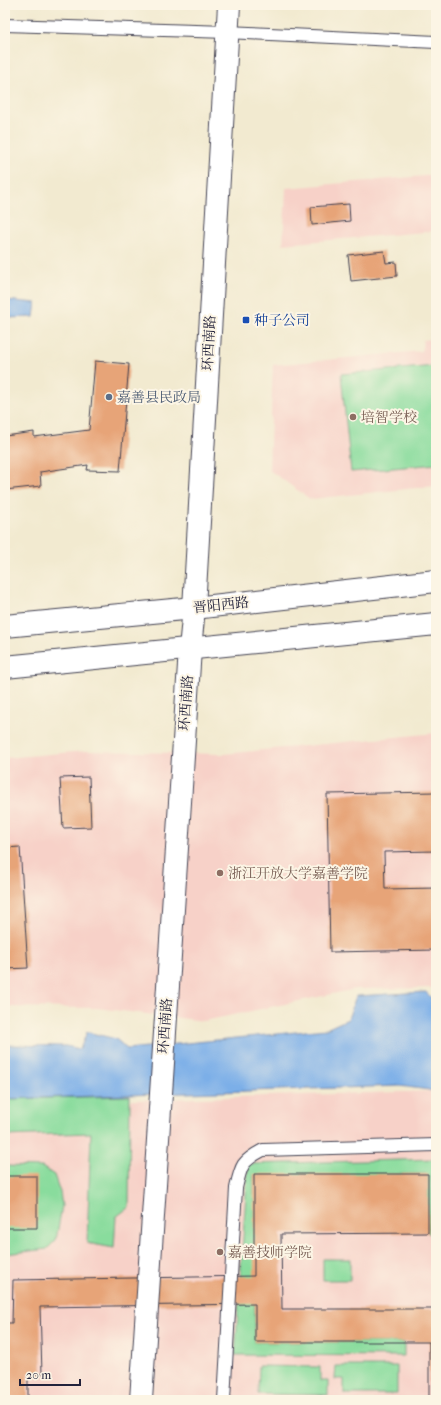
<svg xmlns="http://www.w3.org/2000/svg" width="441" height="1405" font-family="'IM FELL French Canon','Noto Serif SC',serif">
  <style>
    .built { fill: #f7d1c8 }
    .green { fill: #89dc9d; stroke: #567f6c }
    .water { fill: #7bafe8; stroke: #4e6892 }
    .building { fill: #e7a478 }
    .lines { fill: none; stroke-linecap: round; stroke-linejoin: round }
    .service-casing { stroke: #414051; stroke-width: 14 }
    .minor-casing { stroke: #414051; stroke-width: 24 }
    .tertiary-casing { stroke: #414051; stroke-width: 24 }
    .secondary-casing { stroke: #414051; stroke-width: 24 }
    .service { stroke: #fff; stroke-width: 12 }
    .minor { stroke: #fff; stroke-width: 22 }
    .tertiary { stroke: #fff; stroke-width: 22 }
    .secondary { stroke: #fff; stroke-width: 22 }
    .transit-dot { fill: #1a4fb4; stroke: #fcf5e5; stroke-width: 1.5 }
    .service-dot { fill: #5c6f8a; stroke: #fcf5e5; stroke-width: 1.5 }
    .education-dot { fill: #8d6e63; stroke: #fcf5e5; stroke-width: 1.5 }
    .labels { text-anchor: middle; dominant-baseline: central; stroke-width: 4; stroke-linejoin: round; paint-order: stroke }
    .transit-label { font-size: 14px; fill: #164399; stroke: #fcf5e5; text-anchor: start }
    .street-label { font-size: 14px; fill: #22223b; stroke: #fcf5e5 }
    .service-label { font-size: 14px; fill: #4e5e75; stroke: #fcf5e5; text-anchor: start }
    .education-label { font-size: 14px; fill: #785e54; stroke: #fcf5e5; text-anchor: start }
  </style>
  <rect width="100%" height="100%" fill="#fcf5e5"/>
  <filter id="ink" filterUnits="userSpaceOnUse"><feTurbulence type="fractalNoise" baseFrequency=".025" numOctaves="2"/><feDisplacementMap in="SourceGraphic" scale="8" xChannelSelector="R" yChannelSelector="G"/><feConvolveMatrix kernelMatrix="1 2 1 2 8 2 1 2 1" color-interpolation-filters="sRGB"/></filter>
  <filter id="wash" filterUnits="userSpaceOnUse"><feTurbulence type="fractalNoise" baseFrequency=".012" numOctaves="4" result="noise"/><feDisplacementMap in="SourceGraphic" scale="16" xChannelSelector="R" yChannelSelector="G"/><feGaussianBlur stdDeviation="0.9" result="paint"/><feColorMatrix in="noise" values="0 0 0 0 0 0 0 0 0 0 0 0 0 0 0 0 0 1.4 0 .05"/><feComposite in="paint" operator="in"/></filter>
  <g filter="url(#wash)">
    <rect width="100%" height="100%" fill="#f2ead0"/>
    <path class="built" d="M436,175V231L283,244L286,188Z
      M436,339V486L310,499L269,470L273,365L422,351L423,340Z
      M436,733V988L356,989L204,1021L97,1008L5,1007V758L85,751L224,754Z
      M436,1091V1400H5V1104Z"/>
    <path class="green" d="M436,366V464L351,472L341,374Z
      M130,1096L129,1207L116,1217L114,1248L87,1243L91,1133L5,1136V1099Z
      M436,1159V1235L428,1233V1174L254,1175L255,1342H404V1356L235,1355L248,1164Z
      M5,1166L42,1167L54,1175L60,1192L62,1206L56,1240L47,1249L5,1254Z
      M323,1259H350V1280H323Z
      M259,1366L320,1367V1381H328V1395L258,1394Z
      M336,1366H397V1394H344V1379H335Z"/>
    <path class="water" d="M5,300L36,303L34,317L5,318Z
      M426,992L436,1003V1093L429,1090L400,1086L5,1099V1045L66,1046L80,1049L87,1032L116,1039L127,1049L326,1029L348,1019L356,996Z"/>
    <g id="blocks">
      <path class="building" d="M349,204L350,221L312,225L311,207Z
        M384,251L386,263L396,262L397,276L351,281L348,255Z
        M95,361L129,364L120,471L87,470L88,465L40,472L41,486L5,490V436L34,432V437L89,430Z
        M89,777L91,827L63,828L60,778Z
        M436,792V851L384,852L385,889L436,888V950L330,952L327,794Z
        M20,847L28,968L5,969V848Z
        M254,1174H428V1233L281,1234L282,1309H436V1400H429V1342H255V1304L40,1307L42,1374H28V1400H5V1323H12L13,1280L254,1276Z
        M5,1176H37V1228H5Z"/>
    </g>
  </g>
  <g filter="url(#ink)">
    <use href="#blocks" fill-opacity="0" stroke="#414051" stroke-width="1"/>
    <g class="lines">
      <g class="service-casing">
        <path id="service" d="M5,25L227,32L436,42
          M224,1400L236,1188C241,1165 242,1161 263,1150L436,1145"/>
      </g>
      <g class="minor-casing">
        <path id="minor" d="M194,608L229,5"/>
      </g>
      <g class="tertiary-casing">
        <path id="tertiary" d="M141,1400L190,649L194,608"/>
      </g>
      <g class="secondary-casing">
        <path id="secondary" d="M5,626L194,608L436,581
          M5,667L436,624"/>
      </g>
      <use href="#service" class="service"/>
      <use href="#minor" class="minor"/>
      <use href="#tertiary" class="tertiary"/>
      <use href="#secondary" class="secondary"/>
    </g>
  </g>
  <rect class="transit-dot" x="242" y="316" width="8" height="8" rx="2"/>
  <circle class="service-dot" cx="109" cy="397" r="4"/>
  <g class="education-dot">
    <circle cx="353" cy="417" r="4"/>
    <circle cx="220" cy="873" r="4"/>
    <circle cx="220" cy="1252" r="4"/>
  </g>
  <g class="labels">
    <g class="transit-label">
      <text x="254" y="320">种子公司</text>
    </g>
    <g class="street-label">
      <text transform="translate(209 343) rotate(-87)">环西南路</text>
      <text transform="translate(221 605) rotate(-6)">晋阳西路</text>
      <text transform="translate(186 703) rotate(-86)">环西南路</text>
      <text transform="translate(165 1026) rotate(-86)">环西南路</text>
    </g>
    <g class="service-label">
      <text x="117" y="397">嘉善县民政局</text>
    </g>
    <g class="education-label">
      <text x="361" y="417">培智学校</text>
      <text x="228" y="873">浙江开放大学嘉善学院</text>
      <text x="228" y="1252">嘉善技师学院</text>
    </g>
  </g>
  <rect width="441" height="1405" fill="none" stroke="#fcf5e5" stroke-width="20"/>
  <path d="M20 1379v6h60v-6" fill="none" stroke="#22223b" stroke-width="2"/>
  <text x="26" y="1379" font-size="12" fill="#22223b" stroke="#fcf5e5" stroke-width="3" paint-order="stroke">20 m</text>
</svg>
